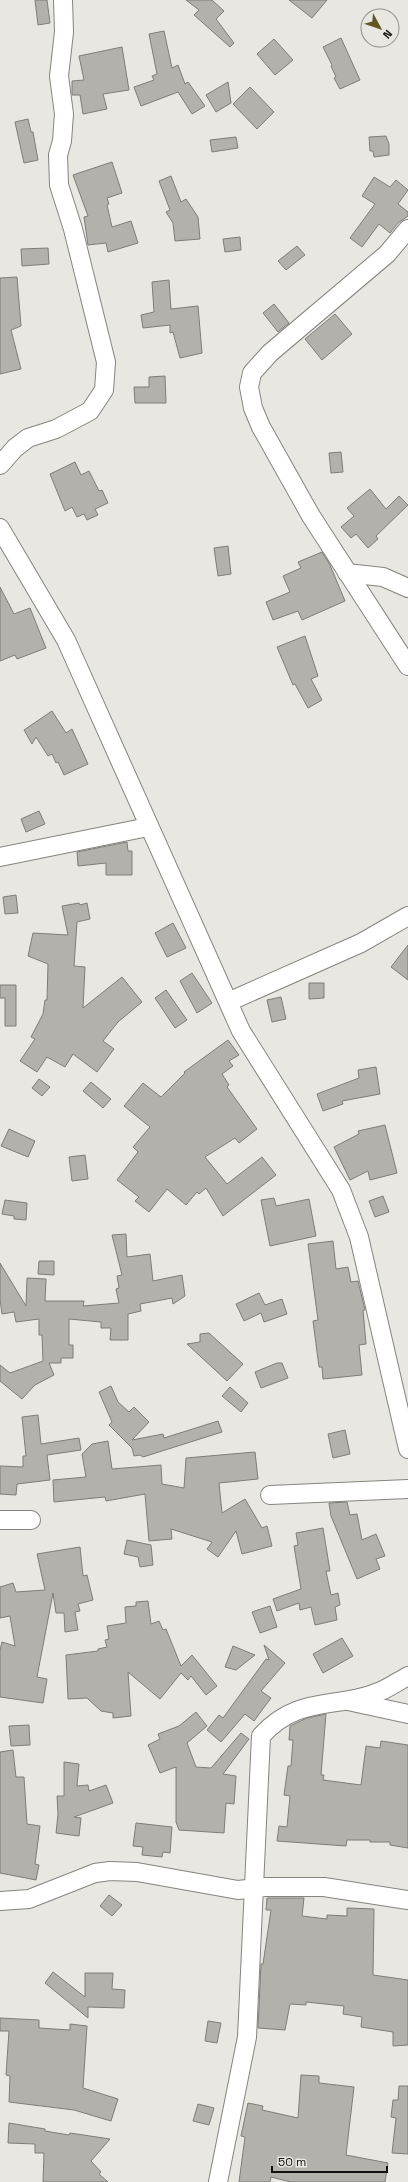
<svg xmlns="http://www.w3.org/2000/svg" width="408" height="2182" font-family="'Space Grotesk',sans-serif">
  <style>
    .building { fill: #b2b1ac; stroke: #7e7d79 }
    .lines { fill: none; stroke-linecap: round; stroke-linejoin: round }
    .minor-casing { stroke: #85847f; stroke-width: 20 }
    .minor { stroke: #fff; stroke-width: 18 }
  </style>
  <rect width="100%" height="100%" fill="#e8e7e2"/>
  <path class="building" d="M35,0H47L50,23L38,25Z
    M186,0H212L224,11L216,19L234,43L230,47L194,15L199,10Z
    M289,0H327L312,18Z
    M164,31L172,68L178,65L185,84L188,82L205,106L192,114L178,92L141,106L134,87L154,80L152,76L157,74L149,34Z
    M341,38L360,80L340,89L334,78L336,77L331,66L332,65L323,47Z
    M274,39L293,60L275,75L257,54Z
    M122,47L129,90L103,94L107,109L83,114L80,95H72V81L84,80L79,56Z
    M228,82L231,103L216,112L206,95Z
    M250,87L274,112L257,129L233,104Z
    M28,119L31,132H33L38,160L24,163L15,122Z
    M386,136L389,144V155L374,157L373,151H370L369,137Z
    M236,137L238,148L212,152L210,140Z
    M112,162L122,193L107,198L109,204L107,205L112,227L131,221L138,243L108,252L106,243L88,245L84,217L88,216L73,175Z
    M171,176L181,202L186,199L198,217L200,239L175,241L173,223L166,212L170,210L159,181Z
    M374,177L390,187L396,180L408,190L398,204L408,212V216L398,223L390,233L379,224L362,247L350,238L375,204L362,196Z
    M240,237L241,250L225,252L223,239Z
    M297,246L305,255L286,270L278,261Z
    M48,248L49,264L22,266L21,249Z
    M17,277L21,326L11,330L21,369L0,374V278Z
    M169,280L171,309L198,306L202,353L180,358L173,332L170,333V325L143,328L141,315L154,312L152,282Z
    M274,304L289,323L278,332L263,313Z
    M335,314L352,334L322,360L305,339Z
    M165,376L166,403H135L134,387H149V377Z
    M341,452L343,472L331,473L329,453Z
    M75,462L81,475L89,471L99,491L102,490L108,503L95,509L98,515L87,520L84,514L77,517L72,507L65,511L50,474Z
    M370,489L386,509L399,496L408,505L376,536L378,539L368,548L356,534L351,538L341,527L354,516L347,508Z
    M228,546L231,574L218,576L214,548Z
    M322,552L330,565L345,601L302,620L298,611L273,620L266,602L290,592L283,576L301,568L298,562Z
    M0,587L14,614L30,608L46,648L17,659L15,655L0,661Z
    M305,636L318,676L311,679L322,700L308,708L295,684L293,685L277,647Z
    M52,711L66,733L72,729L88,764L64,775L58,762L56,763L52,754L48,756L36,737L32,744L24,730Z
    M39,811L45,824L26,832L21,819Z
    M127,842L128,851H132V875H106V863L78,866L77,852Z
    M16,895L18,913L5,914L3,897Z
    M79,903L80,905L87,903L90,919L77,922L74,966L85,967L83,1008L122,977L142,1002L118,1022L103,1041L114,1049L97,1072L73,1054L65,1067L47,1057L37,1072L20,1061L35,1039L31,1037L43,1014L45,1000H47L48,964L28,956L33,933L68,935L62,906Z
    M173,923L186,948L167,957L155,933Z
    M408,945V980L391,967Z
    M192,973L212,1003L197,1013L180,981Z
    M309,983H324V998L309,999Z
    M0,985H16V1026H5V998H0Z
    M166,990L187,1020L175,1028L155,998Z
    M281,997L286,1019L272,1022L267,1000Z
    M228,1040L239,1055L229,1061L233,1066L222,1074L229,1085L227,1087L257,1129L239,1143L235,1138L205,1157L227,1184L262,1157L276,1175L223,1216L206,1188L199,1194L197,1192L186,1205L167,1189L149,1212L135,1201L139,1197L117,1180L138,1152L133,1147L150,1127L124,1106L143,1083L161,1097L185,1073L184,1072Z
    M376,1067L380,1094L342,1101L343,1104L323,1111L317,1094L359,1078L358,1070Z
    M39,1079L50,1087L42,1096L32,1088Z
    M91,1082L111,1099L103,1108L83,1091Z
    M385,1125L397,1173L370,1180L368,1171L350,1180L334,1147L359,1134L358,1131Z
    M9,1129L35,1141L28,1157L1,1146Z
    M85,1155L88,1179L72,1181L69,1157Z
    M383,1196L389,1212L375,1217L369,1201Z
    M274,1198L276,1206L309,1199L316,1236L270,1246L261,1200Z
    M5,1200L27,1203L26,1220L14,1219V1216L2,1214Z
    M126,1234L127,1257L150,1254L153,1281L182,1275L185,1296L173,1304L172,1298L140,1304L141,1311L128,1314V1340H110L111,1328H101V1322L69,1319V1345H73V1358H61V1363H49L54,1375L35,1385L22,1399L0,1381V1365L10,1373L43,1361L42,1335H39V1319L16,1322L14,1312L2,1314L0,1299V1263L26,1306L27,1278L46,1279L45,1301H84L83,1306L119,1303L116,1289L119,1288L117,1276L122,1275L112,1235Z
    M333,1241L336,1269L348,1267L351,1282L358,1281L365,1310H363L366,1344L359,1345L362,1375L323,1379L322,1367H319L313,1321L318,1320L308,1244Z
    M39,1261H54V1275L38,1274Z
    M259,1293L265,1305L282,1299L287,1314L264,1322L261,1313L244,1321L236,1304Z
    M209,1333L243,1364L227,1381L187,1344L200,1342V1334Z
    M277,1363H282L288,1378L261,1388L255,1372Z
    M111,1386L118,1402L129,1412L134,1407L149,1422L132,1440L163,1434L164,1438L218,1421L222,1432L143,1457L140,1455L134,1456L132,1448L109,1425L112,1422L99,1392Z
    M230,1387L248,1403L241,1412L222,1396Z
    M38,1415L41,1444L79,1438L81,1450L47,1455L50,1480L17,1484L16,1495L0,1494V1466L23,1467V1456H26L22,1417Z
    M345,1430L350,1454L333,1458L328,1434Z
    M108,1441L112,1469L161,1465L162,1484L184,1488L186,1458L255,1452L258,1479L219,1483L222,1513L245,1499L262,1528L267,1526L272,1546L242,1554L236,1531L218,1557L207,1549L212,1542L171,1529L172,1539L149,1541L145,1494L106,1501L105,1497L54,1502L53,1480L86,1477L82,1454L92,1444Z
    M347,1502L350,1515L357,1514L362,1540L376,1534L385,1556L376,1559L380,1569L357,1579L331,1516L329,1503Z
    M323,1528L330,1571H326L331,1595L338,1593L340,1605L335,1607L337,1620L315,1625L311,1607L300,1610L299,1603L277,1611L273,1599L301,1589L294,1546L298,1545L296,1533Z
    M127,1540L151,1545L153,1565L140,1567L138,1557L124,1554Z
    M80,1547L83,1576L87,1575L93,1600L78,1604L80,1611L75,1612L78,1630L65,1632L64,1613H56L53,1593L37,1677L47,1679L43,1703L0,1697V1650L2,1642L15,1646L10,1616L0,1618V1587L13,1583L16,1592L45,1590L37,1554Z
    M148,1601L151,1624L159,1621L163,1630L166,1629L181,1666L192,1655L217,1686L206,1695L191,1676L188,1680L181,1673L160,1699L128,1672L131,1716L113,1718V1713L101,1711L87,1698L68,1699L66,1655L98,1651V1649L107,1647L105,1640L109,1639L107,1626L126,1623L125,1607L136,1606V1602Z
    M270,1606L277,1627L260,1633L252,1612Z
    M342,1638L353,1656L323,1673L313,1654Z
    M264,1645L285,1663L261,1691L271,1698L254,1721L245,1714L221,1742L207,1730L219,1715L223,1718L266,1659L269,1660Z
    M233,1646L255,1655L236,1670L225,1667Z
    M196,1712L207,1726L187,1743L196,1767L211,1768L241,1733L249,1739L223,1774L236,1776L234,1804L226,1803L224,1833L179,1830L176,1822V1767L160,1773L148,1745L160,1739L158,1734L179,1726Z
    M326,1714L321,1775H324L323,1780L361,1785L366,1746L380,1748L381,1741L408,1745V1848L390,1845V1842H370V1840H347L346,1846L277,1841L279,1826L287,1827L290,1796L284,1795L288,1766H291L293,1740H289L290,1726L307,1718Z
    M29,1725L30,1745L11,1746L9,1726Z
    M13,1750L16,1777H24L27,1824L40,1826L35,1864L39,1865L36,1880L0,1873V1752Z
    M64,1762L79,1764L77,1786L88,1785L89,1791L106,1785L113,1803L74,1817L81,1818L79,1836L56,1833L58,1814L57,1796H64Z
    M136,1823L172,1827L170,1853L163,1852L162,1857L142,1855L143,1847L133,1846Z
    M109,1895L122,1905L112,1916L100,1906Z
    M267,1898H304L302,1916L327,1919V1915L347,1916V1908L374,1909L373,1975L408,1980V2045L393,2046V2032L361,2027L362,2017L343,2014L344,2006L306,2002V2005L290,2004L285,2030L258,2028L261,1964H263L271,1910H266Z
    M53,1972L85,1997V1973H113L112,1989L125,1990L124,2008L88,2007V2018L45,1983Z
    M0,2018L39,2020V2028L70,2030V2024L87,2026L83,2088L118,2099L111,2121L74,2110L9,2102L10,2076L6,2075L9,2031H0Z
    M208,2021L221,2023L217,2043L205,2041Z
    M301,2075L319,2076V2083L354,2087L346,2155L388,2163L385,2182H291L271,2177L270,2182H239L245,2137L241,2136L248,2103L263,2106L262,2110L298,2118Z
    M399,2086H408V2154L392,2153L396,2118L391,2117L393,2100H398Z
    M198,2104L214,2108L209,2125L193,2121Z
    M9,2123L45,2129V2131L69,2135L70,2133L110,2139L91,2161L101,2172L99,2174L108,2182H43L44,2153H35V2144L8,2143Z"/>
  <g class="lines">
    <g class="minor-casing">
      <path id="minor" d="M408,229L387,254L270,353L252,373L249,387L253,408L261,427L311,516L408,666
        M0,465L15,448L28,438L56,429L90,411L104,390L106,362L73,229L59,185L58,155L62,141L64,114L59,76L64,32L63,0
        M0,528L66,640L241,1031L341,1190L359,1237L408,1449
        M347,573L383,577L408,588
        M0,857L148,827
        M228,1002L361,943L408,916
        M270,1495L408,1489
        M0,1520H31
        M348,1701L408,1714
        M0,1901L29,1899L95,1873L110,1871L137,1872L238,1890L265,1887H324L408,1900
        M218,2182L247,2037L261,1736C299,1694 337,1710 381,1691C390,1687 399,1681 408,1676"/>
    </g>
    <use href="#minor" class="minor"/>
  </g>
  <g transform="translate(380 28) rotate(130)"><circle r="19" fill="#e8e7e2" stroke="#92918d"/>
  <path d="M0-3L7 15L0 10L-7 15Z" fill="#635522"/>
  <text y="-6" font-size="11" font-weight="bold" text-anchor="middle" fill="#10100e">N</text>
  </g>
  <path d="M272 2166v6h115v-6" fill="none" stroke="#10100e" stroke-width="2"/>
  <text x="278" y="2166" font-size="12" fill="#10100e" stroke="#e8e7e2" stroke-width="3" paint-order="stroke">50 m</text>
</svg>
